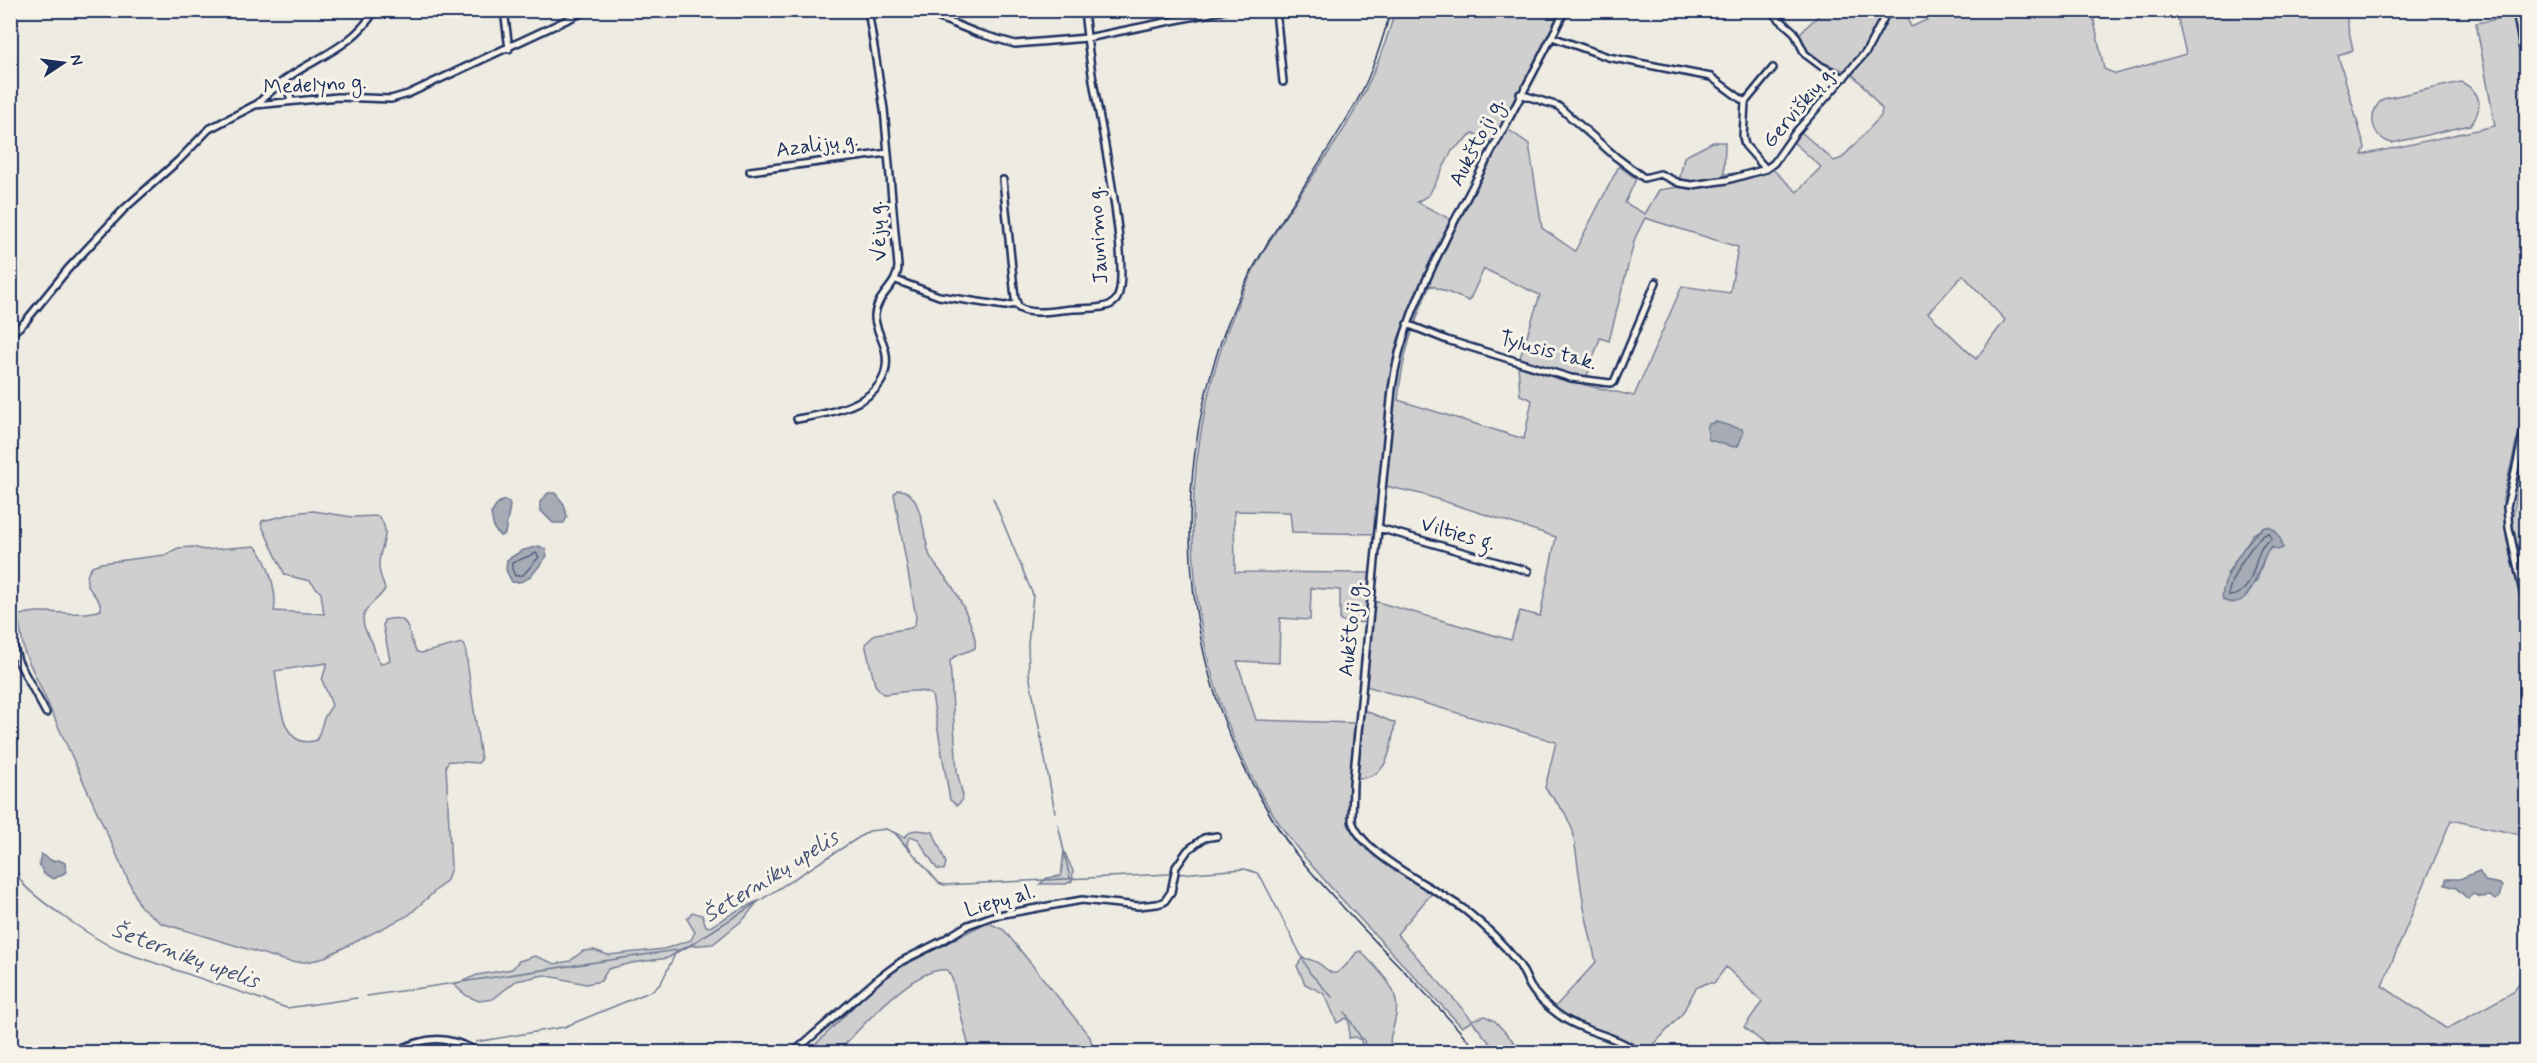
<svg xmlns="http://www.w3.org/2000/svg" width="2537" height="1063" font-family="Mynerve,sans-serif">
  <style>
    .green { fill: #cfcfcf; stroke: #757f96; stroke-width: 1.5; fill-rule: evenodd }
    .water { fill: #a6abb5; stroke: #6e7992; stroke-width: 1.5 }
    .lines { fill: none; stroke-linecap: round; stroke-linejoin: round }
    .shore { stroke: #536181; stroke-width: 1.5 }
    .stream { stroke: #6e7992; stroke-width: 1.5 }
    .street-casing { stroke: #1b2f5e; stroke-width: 10 }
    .street { stroke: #f7f3e8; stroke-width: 5 }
    .rail { stroke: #1b2f5e; stroke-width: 1.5 }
    .labels { text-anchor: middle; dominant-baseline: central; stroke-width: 6; stroke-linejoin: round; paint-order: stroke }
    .street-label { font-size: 21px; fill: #1b2f5e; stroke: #f7f3e8 }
    .water-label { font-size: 22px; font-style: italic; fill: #455478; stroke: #f7f3e8 }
  </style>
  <rect width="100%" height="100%" fill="#eeebe2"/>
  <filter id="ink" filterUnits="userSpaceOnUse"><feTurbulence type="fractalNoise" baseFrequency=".0167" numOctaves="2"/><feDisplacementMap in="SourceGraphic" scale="12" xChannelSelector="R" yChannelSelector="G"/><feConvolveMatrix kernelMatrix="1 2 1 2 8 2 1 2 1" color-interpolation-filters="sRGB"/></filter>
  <g filter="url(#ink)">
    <path class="green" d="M2046,10L2048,16L2062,11H2092L2104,69L2116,74L2186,54L2176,11H2345L2353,50L2338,55L2365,148L2362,155L2495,126L2476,23L2514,16L2526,78V400L2503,499L2506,538L2526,618V836L2451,820L2382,986L2447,1029L2513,992L2526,972V1052H1775L1744,1027L1762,1002L1726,967L1714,983H1707L1696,988L1682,1014L1647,1052H1640L1628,1042L1591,1029L1554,1008L1596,962L1584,908L1573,831L1565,813L1545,788L1556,742L1366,686L1374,601L1511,640L1520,611L1540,616L1556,537L1421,494L1385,486L1398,363L1406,336L1441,256L1506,128L1529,144L1542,228L1575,251L1619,166L1636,179L1625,203L1645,214L1659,190L1678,187L1684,157L1713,142H1725L1724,174C1739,173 1755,173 1767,164L1797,192L1821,167L1792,141L1800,131L1834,161L1842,158L1881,116L1882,109C1873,99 1862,81 1851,74C1832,63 1801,62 1799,34L1823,11H1879L1886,19L1893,11H1904L1911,27L1938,15L1936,11ZM1645,218L1738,247L1730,293L1682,286L1634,396L1584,385L1600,338L1609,341L1635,238ZM1484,269L1540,295L1518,364L1520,395L1532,400L1524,439L1398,400C1402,357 1413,325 1430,285L1469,301ZM1963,275L2005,320L1976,359L1928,313ZM2265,527L2275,547L2267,551L2257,580L2247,594L2227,574L2253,534Z
      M1395,11H1561L1493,143L1473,133L1452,151L1429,195L1417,202L1452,220L1409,314L1398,339L1392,366L1375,534L1292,532L1290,512L1234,511L1235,572L1371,573L1367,623L1340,621V590L1311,588L1310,620L1280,618L1279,663L1237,661L1256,720L1355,723L1349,819C1356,849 1408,876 1433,892L1397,934L1472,1020L1485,1016L1495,1021L1523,1052H1497L1472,1021L1462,1027C1429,992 1396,957 1363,922C1337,894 1310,866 1287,835C1172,674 1165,448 1252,273C1276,225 1310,182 1339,137C1364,98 1383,55 1395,11Z
      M2461,82C2482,92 2484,108 2470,125L2392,143C2370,137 2367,112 2383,99Z
      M2526,444V595L2512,520Z
      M897,490C923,487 923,539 930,556C935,566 943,574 950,583C958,595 978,633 975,648C967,653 955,653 950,661L957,772L963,796L961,802L957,805L950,800L932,695C919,687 898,693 883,694L875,685L865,644L876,634L911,628L915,624L916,617L894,494Z
      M314,511L352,517L378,516C394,533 378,547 379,566C379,574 383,582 385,589C376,604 357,609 365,629C367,634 370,638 372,642C376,651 374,657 381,664L390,660L383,626L384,620C415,612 405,635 417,652L422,653L462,643L465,646L481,760L478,763L449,761L446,765L451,868L447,880L409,915L321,959L306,962H290L161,923L140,906L24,651L18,616C44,606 74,619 101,610C101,592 76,590 92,566L101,563L165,555L178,548L193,547L204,550L255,546C268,559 278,594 274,611L324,614L321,593L310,581L285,575L261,524L262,521L300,512ZM327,663L322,680L332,705L324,718L317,740C280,753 279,694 275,671Z
      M1363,710L1395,723C1391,748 1389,780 1356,778Z
      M917,830L933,832L946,863L944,870L937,869L918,839L913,837L909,838L907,843L911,851L907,848L895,833L905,837L911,831Z
      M1064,851L1073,871L1072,881L1066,884H1040L1047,878L1061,876Z
      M758,901L744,919L713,944L687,946L668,958L632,963L608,969L601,981L586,984L544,975L516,981L493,999L479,1001L467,996L454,985L477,975L512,969L519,961L535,956L555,964L570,961L583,951L594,950L608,955L664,949L691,940L695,932L687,919L692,912L702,915L706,926L710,927L740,909Z
      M987,922L1004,930L1090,1037L1094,1052H970L952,978L947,970C915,965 859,1029 838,1052H808L884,976Z
      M1361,951C1380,974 1403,988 1395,1020C1392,1036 1388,1034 1392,1052H1363L1361,1040L1355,1037L1349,1038V1022L1346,1018L1337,1023L1327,999L1323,993L1305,984L1297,966L1302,958C1335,961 1325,994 1357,952Z"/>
    <path class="water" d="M1716,422L1742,429L1743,434L1738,446L1734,447L1709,440L1707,428L1709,424Z
      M548,493H555L564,504L567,517L564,523H553L540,510V502Z
      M504,500L509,502L510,506L505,534L500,536L494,529L491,514L498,503Z
      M2265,527C2276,527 2281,538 2283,548L2278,550L2272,547C2258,555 2255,616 2223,600C2218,583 2249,534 2265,527Z
      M539,546L545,549L547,556C537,568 529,585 512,582L506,570L507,560L521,551Z
      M41,854L52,861L59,860L65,863L66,872L54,879L44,874L39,864Z
      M2479,871L2485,881L2500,884L2502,887L2499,898L2495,900L2490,896L2481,897L2473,894L2468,899L2456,888L2445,885L2446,879H2460Z"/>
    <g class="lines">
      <path class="shore" d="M2269,533L2272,539C2268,542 2263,544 2261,549C2253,564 2253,595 2229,596C2226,583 2256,534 2269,533Z
        M536,553L539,557L523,575L515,576L512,569V563Z"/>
      <path class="stream" d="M993,498L1033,595L1028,644L1029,674L1055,812
        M1058,824L1070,879
        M10,845C13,857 15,871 21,881C31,897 101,943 120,951L287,1008L357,998
        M1179,874L1245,869L1257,873L1262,879L1310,973L1332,997
        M367,996L684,949L869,831L886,829L895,833L939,883L944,885L1170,874
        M1345,1012L1361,1038L1364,1039L1366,1052
        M476,1042L564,1027L654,990L661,983L677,950"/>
      <g class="street-casing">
        <path id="street" d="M504,10L509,49
          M920,10L977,33L1015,44L1087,38L1225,10
          M1276,10L1283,82
          M1565,10C1528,87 1485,160 1447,236C1423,286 1399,334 1392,389L1353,783L1352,821C1363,856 1436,888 1465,910C1484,925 1503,943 1517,962C1523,969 1526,978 1530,986C1537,998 1548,1007 1559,1015C1583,1033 1614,1034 1637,1052
          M1668,10H1672
          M1769,10L1794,32L1805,54L1821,66L1844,78
          M2516,10L2526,65
          M1552,37L1608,57L1711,77L1745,102
          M285,80L291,100
          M1520,94L1558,106L1616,157L1644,178L1660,174L1679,183L1692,185L1727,180L1766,169L1774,163L1795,133L1866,52L1888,10
          M257,104C268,94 280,82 293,74C323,55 356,43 375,10
          M1766,169L1745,145L1743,137L1745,102L1773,68
          M750,171L888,153
          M1003,180L1015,298L1019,308C1034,316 1056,310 1073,309C1085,308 1109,310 1116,300C1133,278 1101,125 1095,92C1090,65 1087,38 1084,10
          M896,280L939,296L1005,306L1015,304
          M1407,324L1447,340L1571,378L1610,383L1614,382L1656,282
          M10,335L25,322L68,269L124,209L179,160L209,129L255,105L338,97L391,99L408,94L588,10
          M797,419C831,413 892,403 886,355C885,341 874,329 875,315C877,293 898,287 898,266L884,109L868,10
          M2526,422L2507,507L2509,528L2526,606
          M1379,528L1528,571
          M10,632L18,661L46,713
          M394,1052C427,1036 446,1035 478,1052
          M794,1052L879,978L902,961L942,941L968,925L993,916L1082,900L1138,906L1157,904L1164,902L1171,892L1176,867L1188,850L1204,838L1217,836"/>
      </g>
      <use href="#street" class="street"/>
      <path class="rail" d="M1391,10C1382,41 1373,71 1358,99C1320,169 1268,230 1236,303C1167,462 1175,657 1265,806C1276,825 1287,844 1301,860C1357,927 1423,986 1478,1052"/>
    </g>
  </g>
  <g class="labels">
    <g class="street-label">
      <text transform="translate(315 85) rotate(-3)">Medelyno g.</text>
      <text transform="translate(1799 107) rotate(-50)">Gerviškių g.</text>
      <text transform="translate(1477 142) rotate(-63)">Aukštoji g.</text>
      <text transform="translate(817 145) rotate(-8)">Azalijų g.</text>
      <text transform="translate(878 231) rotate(-95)">Vėjų g.</text>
      <text transform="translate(1098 235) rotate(-94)">Jaunimo g.</text>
      <text transform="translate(1548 351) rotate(15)">Tylusis tak.</text>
      <text transform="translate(1458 534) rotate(16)">Vilties g.</text>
      <text transform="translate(1351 629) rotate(-84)">Aukštoji g.</text>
      <text transform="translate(1000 901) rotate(-16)">Liepų al.</text>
    </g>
    <g class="water-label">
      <text transform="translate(771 877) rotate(-32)">Šeternikų upelis</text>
      <text transform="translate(185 956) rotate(20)">Šeternikų upelis</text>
    </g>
  </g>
  <rect width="2537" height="1063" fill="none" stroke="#f7f3e8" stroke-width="36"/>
  <rect x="18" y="18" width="2501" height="1027" fill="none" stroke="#1b2f5e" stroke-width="2" filter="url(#ink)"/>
  <g transform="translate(63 63) rotate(77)" stroke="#f7f3e8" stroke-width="4.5" paint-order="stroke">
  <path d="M0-4.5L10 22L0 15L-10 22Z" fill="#1b2f5e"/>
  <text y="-9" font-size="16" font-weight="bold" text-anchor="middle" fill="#1b2f5e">N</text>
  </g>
</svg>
